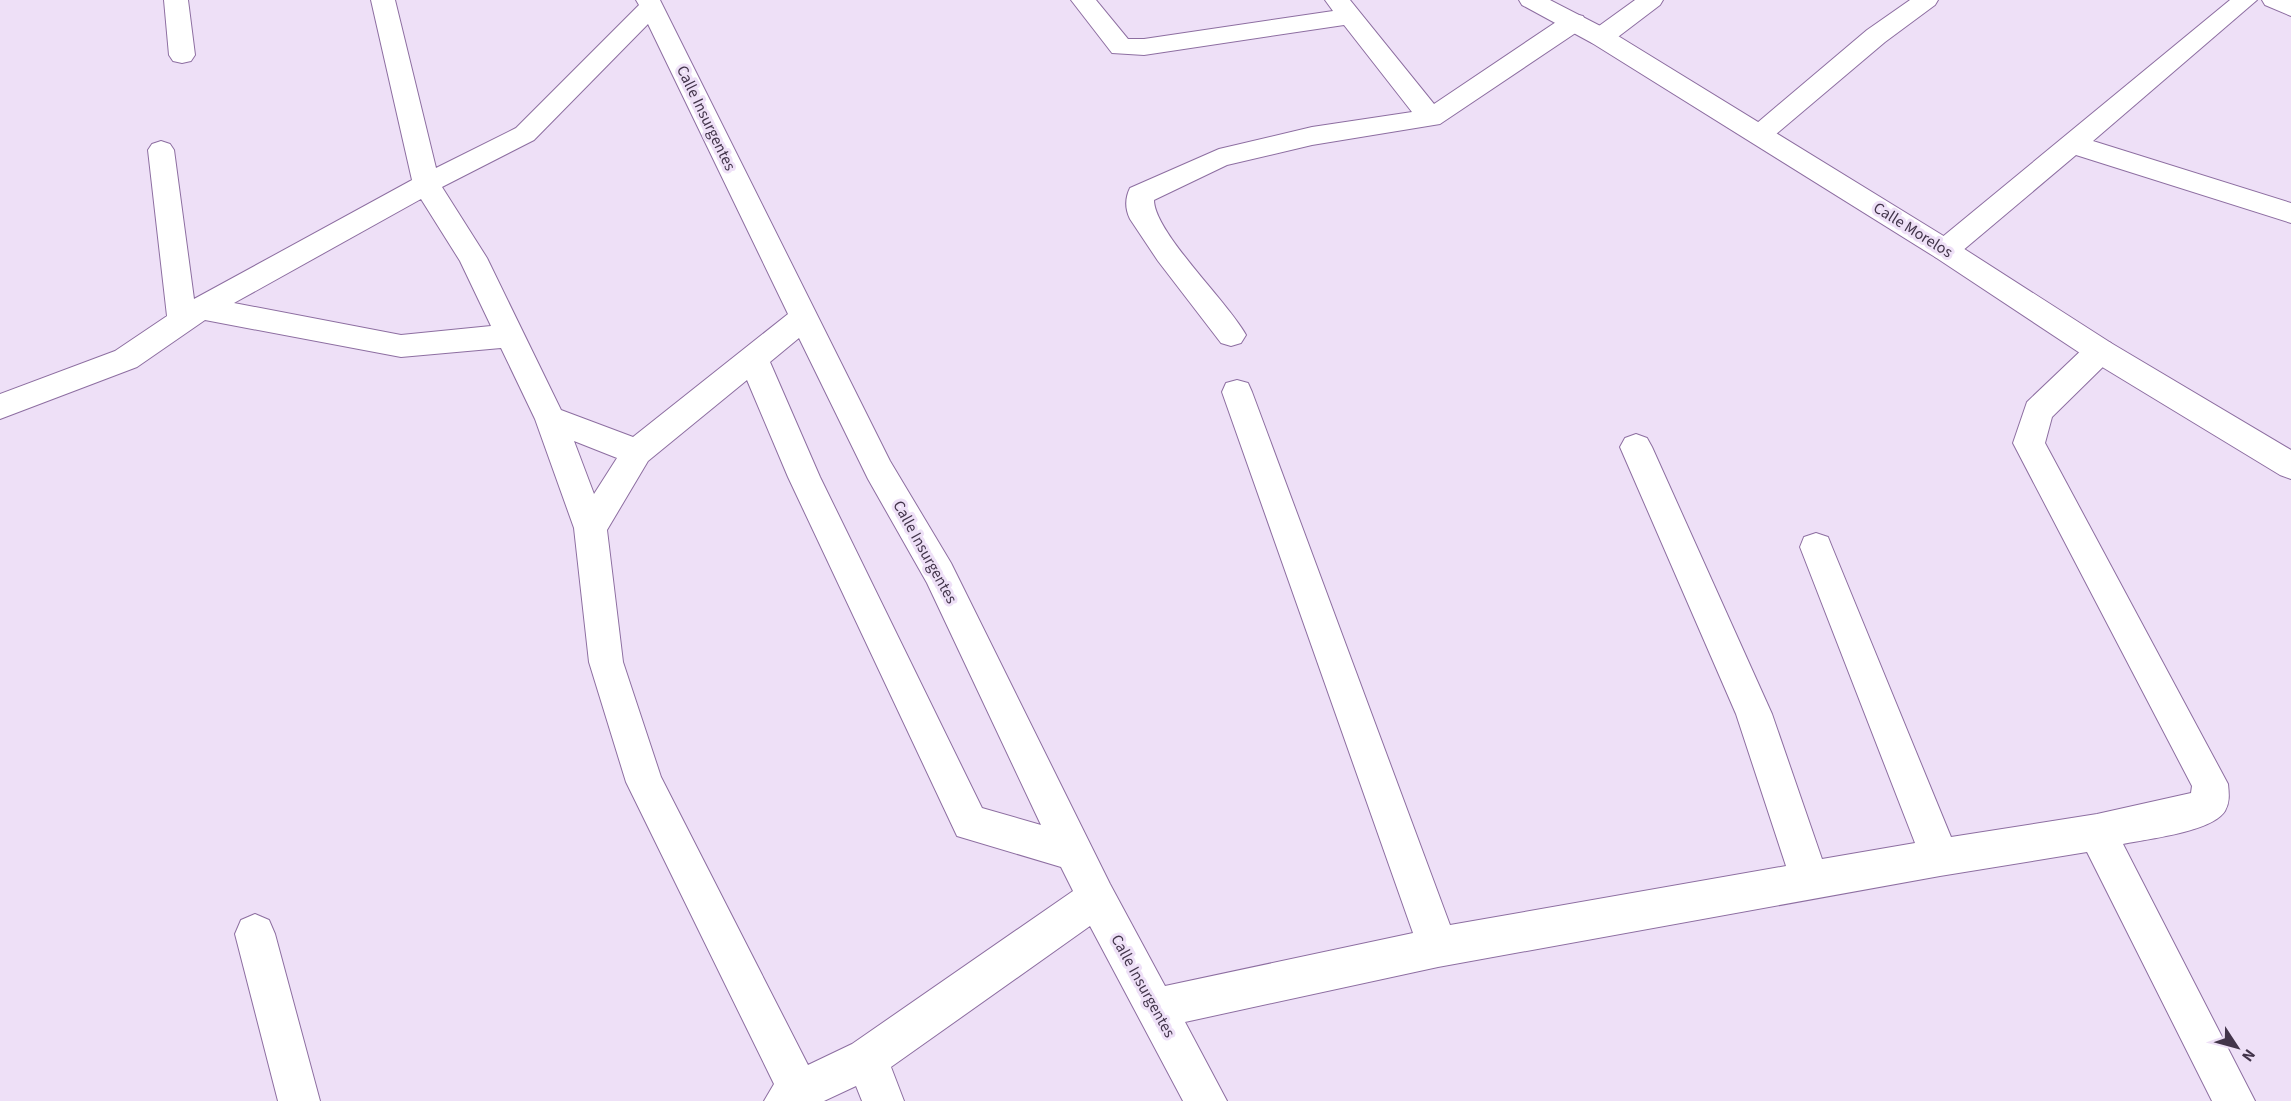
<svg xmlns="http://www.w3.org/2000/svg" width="2291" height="1101" font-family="'Source Sans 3',sans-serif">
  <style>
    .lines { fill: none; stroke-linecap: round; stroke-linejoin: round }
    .minor-casing { stroke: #8d6ea1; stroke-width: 2 }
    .tertiary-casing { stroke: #8d6ea1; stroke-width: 2 }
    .minor { fill: #fff; fill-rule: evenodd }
    .tertiary { fill: #fff; fill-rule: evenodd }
    .labels { text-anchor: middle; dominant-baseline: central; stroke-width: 6; stroke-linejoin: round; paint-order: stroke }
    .street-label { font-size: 16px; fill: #42344a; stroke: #eee0f7 }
  </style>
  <rect width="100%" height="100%" fill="#eee0f7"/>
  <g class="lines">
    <g class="minor-casing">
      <path id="minor" d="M164,0H188L195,55L191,61L182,63L173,61L169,55Z
        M371,0H395L436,168L516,128L639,5L636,0H660L890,461L951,563L1110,884L1165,986L1413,933L1222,392L1226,383L1237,380L1248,383L1252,392L1450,925L1786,866L1736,714L1620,447L1625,438L1636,434L1647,438L1652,447L1772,714L1822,859L1915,843L1800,547L1804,537L1816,533L1828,537L1832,547L1951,837L2097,814L2191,793L2192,786L2013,443L2027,402L2089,343L2100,339L2111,343L2115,351L2111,359L2052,417L2045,443L2228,784C2229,794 2230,802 2225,811C2212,832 2147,839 2123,844L2255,1101H2212L2087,852L1940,876L1438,967L1185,1022L1227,1101H1183L1090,926L891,1067L904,1101H862L856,1086L824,1101H764L774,1084L626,782L589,662L574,528L535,419L501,348L401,357L205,320L137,367L0,419V394L115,351L167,316L148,150L152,144L161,141L170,144L174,150L194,299L412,180ZM648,24L788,314L633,437L561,410L487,258L442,187L534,140ZM421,199L460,261L491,326L401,335L234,303ZM799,338L868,479L927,583L1041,825L982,808L820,477L770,362ZM747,380L788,477L957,836L1061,867L1073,891L852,1044L808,1065L661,777L623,662L607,530L648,461ZM574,441L617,458L594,494Z
        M1071,0H1096L1128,39H1144L1333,11L1325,0H1350L1434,104L1565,16L1574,14L1583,16L1586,22L1583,28L1440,124L1312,145L1227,165L1154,200C1154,232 1228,302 1246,335L1241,343L1231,346L1221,343L1158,261L1130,219C1125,209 1125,198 1130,188L1219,149L1312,127L1412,112L1344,25L1144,55L1112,53Z
        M1635,0H1663L1660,5L1610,43L1601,45L1592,43L1589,37L1592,31Z
        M1910,0H1938L1935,5L1885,42L1768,141L1759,144L1750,141L1746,135L1750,129L1867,30Z
        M2230,0H2257L2093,141L2291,203V223L2076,155L1955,257L1945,260L1935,257L1931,250L1935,243Z
        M2262,0H2291V16L2265,5Z
        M255,914L269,920L275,934L320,1101H278L235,934L241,920Z"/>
    </g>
    <g class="tertiary-casing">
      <path id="tertiary" d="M1519,0H1550L1610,31L1955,243L2111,343L2291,450V479L2280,475L2089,359L1935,257L1592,43L1522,5Z"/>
    </g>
    <use href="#minor" class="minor"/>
    <use href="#tertiary" class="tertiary"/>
  </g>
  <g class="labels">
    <g class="street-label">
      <text transform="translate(706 118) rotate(64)">Calle Insurgentes</text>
      <text transform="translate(1913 230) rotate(32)">Calle Morelos</text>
      <text transform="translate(925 552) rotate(61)">Calle Insurgentes</text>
      <text transform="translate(1143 986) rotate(61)">Calle Insurgentes</text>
    </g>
  </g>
  <g transform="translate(2237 1047) rotate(126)" stroke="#eee0f7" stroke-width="4.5" paint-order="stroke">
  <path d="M0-4.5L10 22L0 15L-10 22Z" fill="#42344a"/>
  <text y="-9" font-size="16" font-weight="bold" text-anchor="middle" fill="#42344a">N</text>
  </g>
</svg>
